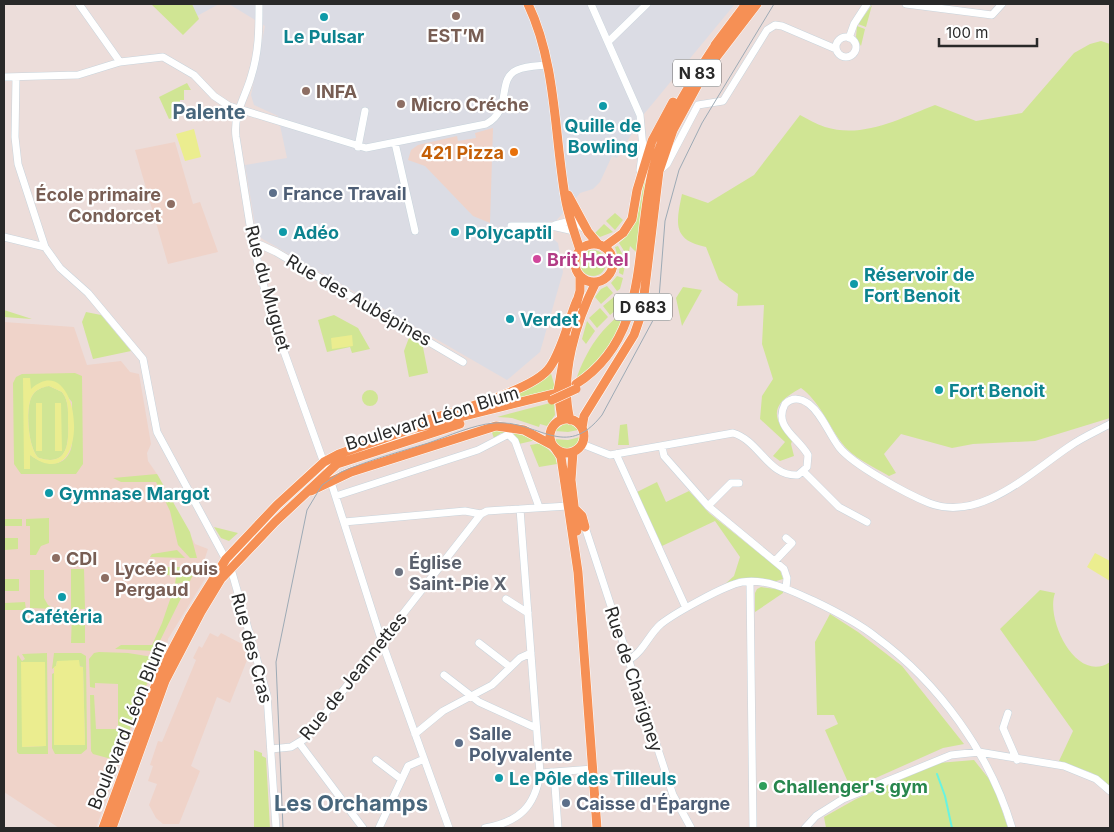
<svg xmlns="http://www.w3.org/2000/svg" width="1114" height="832" font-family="Inter,sans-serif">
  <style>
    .industrial { fill: #dbdce4 }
    .education { fill: #efd3c9 }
    .green { fill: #d0e594; fill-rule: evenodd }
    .pitch { fill: #ebed8f; fill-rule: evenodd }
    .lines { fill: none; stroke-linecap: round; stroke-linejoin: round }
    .stream { stroke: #68f3e0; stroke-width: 2 }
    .minor-casing { stroke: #c8d4dc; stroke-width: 8 }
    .major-casing { stroke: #fff; stroke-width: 10 }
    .minor { stroke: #fff; stroke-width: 7 }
    .major { stroke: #f69055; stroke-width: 9 }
    .tram { stroke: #9daab5; stroke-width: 1 }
    .major-bridge-casing { stroke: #fff; stroke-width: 10; stroke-linecap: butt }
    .major-bridge { stroke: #f69055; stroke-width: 9 }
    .education-dot { fill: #8d6e63; stroke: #fff; stroke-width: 2 }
    .culture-dot { fill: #0f9aa8; stroke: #fff; stroke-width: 2 }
    .food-dot { fill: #e8710a; stroke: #fff; stroke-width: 2 }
    .service-dot { fill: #5c6f8a; stroke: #fff; stroke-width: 2 }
    .hotel-dot { fill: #d1479c; stroke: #fff; stroke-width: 2 }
    .worship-dot { fill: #6b7280; stroke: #fff; stroke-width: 2 }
    .leisure-dot { fill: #2e9e5b; stroke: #fff; stroke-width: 2 }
    .labels { text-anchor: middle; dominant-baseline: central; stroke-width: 4.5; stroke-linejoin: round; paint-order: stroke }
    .shield { fill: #fff; stroke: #696969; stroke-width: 1 }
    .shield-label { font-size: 16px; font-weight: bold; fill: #292929 }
    .education-label { font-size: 18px; font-weight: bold; fill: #785e54; stroke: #fff; text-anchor: start }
    .culture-label { font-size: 18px; font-weight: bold; fill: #0d838f; stroke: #fff; text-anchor: start }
    .food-label { font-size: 18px; font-weight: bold; fill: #c56008; stroke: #fff; text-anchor: end }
    .service-label { font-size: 18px; font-weight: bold; fill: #4e5e75; stroke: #fff; text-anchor: start }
    .hotel-label { font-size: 18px; font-weight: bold; fill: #b23c85; stroke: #fff; text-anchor: start }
    .street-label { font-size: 18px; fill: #292929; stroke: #fff }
    .worship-label { font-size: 18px; font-weight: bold; fill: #5b616d; stroke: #fff; text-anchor: start }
    .leisure-label { font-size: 18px; font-weight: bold; fill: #27864d; stroke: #fff; text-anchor: start }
    .quarter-label { font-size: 20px; font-weight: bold; fill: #48667c; stroke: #fff }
    .district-label { font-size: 22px; font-weight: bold; fill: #48667c; stroke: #fff }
  </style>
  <rect width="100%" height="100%" fill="#ecddda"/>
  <path class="industrial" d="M192,4H219L197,16Z
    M229,4H735L644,114L617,158L612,156L600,182L593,189L580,193L556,221L536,223L558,243L563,272L540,352L507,380L261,238L256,231L245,165L287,158L278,116L254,105L251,95L265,26Z"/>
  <path class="education" d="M493,128L492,159L490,223L473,216L425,166L408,160L411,150L418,145L457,136L458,141L476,138L475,133Z
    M175,142L193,204L200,202L218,252L168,264L135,150Z
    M4,322L74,327L87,365L121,361L130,372L139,374L151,444L147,453L148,461L159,477L195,544L208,549L204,561L208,574L168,639L167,647L146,689L96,828H59L4,792Z
    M210,633L218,637L221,633L244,645L249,655L230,703L217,697L191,766L200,771L179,824H163L156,818L149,805L157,784L148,781L153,766L150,765L158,741L162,742L196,660L193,658L199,646L202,648Z"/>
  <path class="green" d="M151,4H192L199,19L183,35Z
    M872,5L866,27L858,24Z
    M857,26L865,29L861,46L856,37Z
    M1101,41L1110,44V418L1035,441L973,444L952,448L901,434L884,454L896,473L889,476C872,466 853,458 841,442C828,424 819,401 801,388C771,404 770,416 792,441L791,444L794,456L780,461L773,456L785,442L760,419L762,396L773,379L762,344L764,305L737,306L738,294L719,280L706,247C672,240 676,223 682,194L708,203L754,175L800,115C808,119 816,124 825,127C863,139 901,118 935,105L976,121L1022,113L1074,53L1090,44Z
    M187,83L191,90H184V100H180V115L169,119L159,97Z
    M665,117L637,253L630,246L628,257L619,243C645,224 640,184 649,156C654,143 660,130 665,117Z
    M615,213L623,220L615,230L606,221Z
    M604,224L613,232L600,237L595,233Z
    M618,246L626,261L623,275L619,273L620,263L615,247Z
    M580 263a13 13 0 1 1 26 0a13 13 0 1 1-26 0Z
    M617,276L623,278L620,289L617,291L611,283Z
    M607,286L613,293L601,304L595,297L601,289Z
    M683,287L702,290L682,326L676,298Z
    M615,296L622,305L610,315L603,306Z
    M600,308L608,317L597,328L589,318Z
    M629,308L609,351L576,380C586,350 602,326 629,308Z
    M4,310L32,319L4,317Z
    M86,312L101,315L131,351L93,359L82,322Z
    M334,315L358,328L370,349L352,353L350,347L327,352L318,320Z
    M587,321L595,331L586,344L582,339Z
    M410,335L422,342L428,373L409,377L404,351Z
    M550,370L556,391L457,417Z
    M75,373L82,376L83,464L76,474H21L14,464L13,383L16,377L22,374ZM23,378L30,390L57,384L72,402C72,415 74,438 71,449C64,470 42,465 29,454Z
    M49,386L62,392C69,401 68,411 68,422C69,443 68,467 39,458C28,449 25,408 32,396C35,390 42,387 49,386Z
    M362 398a8 8 0 1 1 16 0a8 8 0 1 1-16 0Z
    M550,403H554L555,415L547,426L540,424L539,427L512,418L497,417Z
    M565,423L571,424L578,430L568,432L555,431Z
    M627,424L629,445H618L620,425Z
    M491,430L510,431L536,440L519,444L512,434L501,433L494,438Z
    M580,437L576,445L566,449L560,447L554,439L568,440Z
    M542,443L555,456L557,464L539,467L530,445Z
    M157,474L190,532L197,558H190L178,545L170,511L156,482H121L113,478Z
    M657,482L666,502L689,491L709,513L780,570L783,579L773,582L740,578L724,585L734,576L740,557L715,521L662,546L637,492Z
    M49,518V543L41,546L36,555H30V526H26V519Z
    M5,519H22V526H4Z
    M214,527L238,533L229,541L221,538Z
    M5,538H18V549L5,550Z
    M177,550L185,558L150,557L152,554Z
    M152,567H197L190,581L175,584L176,577L152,571L150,569Z
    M71,569H84L85,609H71Z
    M30,570H44V598L48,605L55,609L30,608Z
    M5,579H19V591H5Z
    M187,586L155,651L115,649L121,645H152L162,623L174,588Z
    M761,587L783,590V593L755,612V593L757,589Z
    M1040,590L1055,593C1045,620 1077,685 1110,662V792L1092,773L1059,761L1073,731L1000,629Z
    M25,602L26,610H5V603Z
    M72,613L85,615V643H71Z
    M830,614L858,632L902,666L964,744L943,748L851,789L825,730L838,724L834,715H817L815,642Z
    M99,652L128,653L159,658L145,688L119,759L115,760L93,754L91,751L90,695H94L96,729H118V684L95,683V688L90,687L89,659L94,653Z
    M47,653L48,754H19L17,752V657L18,655L22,661L25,659L22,654ZM22,662L45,746L22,747Z
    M54,653H81L86,656L87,744V749L81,754H55L52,748V674L54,673L85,745L83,667L57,661L56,666L52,669Z
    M254,750L262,753V756L266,758L270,828H254Z
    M974,760L993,784L1008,828H826L824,817L856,799L938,763Z"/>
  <path class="pitch" d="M194,129L201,157L185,161L176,134Z
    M352,335L353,346L332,349L331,338Z
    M23,378H30L31,389C83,343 94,503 30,455V469H24ZM49,386L62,392C69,401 68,411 68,422C69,443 68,467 39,458C28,449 25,408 32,396C35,390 42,387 49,386Z
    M36,403H42V451H36Z
    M55,403H61L62,451H55Z
    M1095,553L1110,561V581L1087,567Z
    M79,660L80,667H83L85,745H54V667L56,666L57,661Z
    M21,662H45L46,746L22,747Z"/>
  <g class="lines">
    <path class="stream" d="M937,774L945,796L952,828"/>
    <g class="minor-casing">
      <path id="minor" d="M79,4L120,62
        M259,4C259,30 259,52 251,77C245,98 233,114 236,137L253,244L272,318L325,466
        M591,4L640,115L643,148L640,170
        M906,4L992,15L1002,4
        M836 47a10 10 0 1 1 20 0a10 10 0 1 1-20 0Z
        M849,38L854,24L867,4
        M609,41L647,4
        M4,77L78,75L120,62L163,57L194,75L214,96L229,106L366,148L486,124C513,110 496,79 517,70C526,66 538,66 547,65
        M16,77L15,137L18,164L45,247L60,268L88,293L143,359L157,432L231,569L267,695L276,828
        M395,143L415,231
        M358,147L365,111
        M659,171L667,164L698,105L723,101L767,30L775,25L782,26L836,49
        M555,225L574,220L583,228
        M511,226H552L574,231
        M4,237L45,247
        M253,244L261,245L276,252L463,362
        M582,444L610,455L733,433C760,441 768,477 798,475L807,467L808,455C798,437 773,427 785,404C792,397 801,398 809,404C822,414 829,434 839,447C853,465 907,494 929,503C980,523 1031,472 1070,446C1083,437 1097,431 1110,424
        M662,447L664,456L708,506L784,569L787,578L786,588
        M616,454L686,608
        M804,472L839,507L867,522
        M330,479L382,642L449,828
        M336,496L478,450L507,435L510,436L515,441L539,507
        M708,506L731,483H739
        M344,522L465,511L481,514
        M585,527L673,795L691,828
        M775,561L792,543L786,538
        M750,582L753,828
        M506,599L528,613
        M479,643L510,667
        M628,660C642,654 649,634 661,624C675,613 725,585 742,582C767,578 792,591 814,601C835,611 857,622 876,637C939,683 990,754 1012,828
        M444,675L479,702L536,728
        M1008,713L1003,728L1017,760
        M415,734L443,711L492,685L520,658L531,653
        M300,744L363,828
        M271,749L291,747L306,738L481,514L487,511L568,506
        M376,760L401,779
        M554,772L558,828
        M540,773L593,769
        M379,828L408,766L424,759
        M485,828C519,822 535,807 540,773L520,509
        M805,828L816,816L843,799L951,755L979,752L1064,766L1096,779L1110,791"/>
    </g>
    <g class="major-casing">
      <path id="major" d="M528,4C557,65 554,136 566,202C569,218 575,234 580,250
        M715,45L746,4
        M568,195L588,232L598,244
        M575 263a19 19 0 1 1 38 0a19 19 0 1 1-38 0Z
        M604,247L623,233L632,219L637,190L652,141L673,102
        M576,305L580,291V276
        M576,384C651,336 634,245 653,169C665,121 691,82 718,41
        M550 436a17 17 0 1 1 34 0a17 17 0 1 1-34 0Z
        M428,420C457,410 535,390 550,367C563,348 568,321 577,300
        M562,420L558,391L567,339
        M570,420C559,376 576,321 596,282
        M582,428L584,416L634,335L642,312L659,171L673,130L704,73L757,4
        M555,448L561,457L578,572L597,828
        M573,452L571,480L577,531
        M311,491L351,472L496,426L524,430L552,445
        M576,510L582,516L585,527
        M103,828L160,673L189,618L226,559L277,505L324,462L339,454L408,430L553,394
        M112,828L165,681L201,612L221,579L275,522L337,464L460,424"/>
    </g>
    <use href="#minor" class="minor"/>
    <use href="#major" class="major"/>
    <path class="tram" d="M283,828L276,662L307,510L322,485L341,472C369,460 399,452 428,443C449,436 472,425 494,423C538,419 565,462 602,415L658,311L665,221L679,170L702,123L774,4"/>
    <g class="major-bridge-casing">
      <path id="major-bridge" d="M552,400L576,389"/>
    </g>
    <use href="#major-bridge" class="major-bridge"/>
  </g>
  <g class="education-dot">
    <circle cx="456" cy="16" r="5"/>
    <circle cx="306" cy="91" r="5"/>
    <circle cx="401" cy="104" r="5"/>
    <circle cx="171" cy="204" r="5"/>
    <circle cx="56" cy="558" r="5"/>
    <circle cx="105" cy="578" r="5"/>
  </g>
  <g class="culture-dot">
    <circle cx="324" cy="17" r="5"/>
    <circle cx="603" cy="106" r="5"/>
    <circle cx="283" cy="232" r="5"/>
    <circle cx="455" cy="232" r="5"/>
    <circle cx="854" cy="284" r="5"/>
    <circle cx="510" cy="319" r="5"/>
    <circle cx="939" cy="390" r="5"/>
    <circle cx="49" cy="493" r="5"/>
    <circle cx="62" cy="597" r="5"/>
    <circle cx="499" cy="778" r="5"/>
  </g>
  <circle class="food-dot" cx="514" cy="152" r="5"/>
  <g class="service-dot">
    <circle cx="273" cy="193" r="5"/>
    <circle cx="459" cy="743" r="5"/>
    <circle cx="566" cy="803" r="5"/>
  </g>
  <circle class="hotel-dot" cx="537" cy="259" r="5"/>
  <circle class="worship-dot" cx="399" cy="572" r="5"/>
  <circle class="leisure-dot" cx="763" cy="786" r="5"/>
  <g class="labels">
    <g class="shield">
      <rect x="673" y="59.5" width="48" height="27" rx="4"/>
      <rect x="614" y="293.5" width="58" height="27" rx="4"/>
    </g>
    <g class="shield-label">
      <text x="697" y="73">N 83</text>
      <text x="643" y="307">D 683</text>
    </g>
    <g class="education-label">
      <text x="456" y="35" text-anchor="middle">EST’M</text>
      <text x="316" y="91">INFA</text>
      <text x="411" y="104">Micro Créche</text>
      <text x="161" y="194" text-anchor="end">École primaire<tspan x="161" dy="21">Condorcet</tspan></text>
      <text x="66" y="558">CDI</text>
      <text x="115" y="568">Lycée Louis<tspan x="115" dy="21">Pergaud</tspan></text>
    </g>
    <g class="culture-label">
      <text x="324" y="36" text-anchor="middle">Le Pulsar</text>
      <text x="603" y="125" text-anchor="middle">Quille de<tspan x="603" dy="21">Bowling</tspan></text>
      <text x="293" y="232">Adéo</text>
      <text x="465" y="232">Polycaptil</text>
      <text x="864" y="274">Réservoir de<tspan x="864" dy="21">Fort Benoit</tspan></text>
      <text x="520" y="319">Verdet</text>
      <text x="949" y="390">Fort Benoit</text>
      <text x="59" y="493">Gymnase Margot</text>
      <text x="62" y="616" text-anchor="middle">Cafétéria</text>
      <text x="509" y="778">Le Pôle des Tilleuls</text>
    </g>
    <g class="food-label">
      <text x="504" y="152">421 Pizza</text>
    </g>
    <g class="service-label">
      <text x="283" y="193">France Travail</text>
      <text x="469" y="733">Salle<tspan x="469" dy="21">Polyvalente</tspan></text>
      <text x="576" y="803">Caisse d'Épargne</text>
    </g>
    <g class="hotel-label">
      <text x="547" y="259">Brit Hotel</text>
    </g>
    <g class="street-label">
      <text transform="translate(268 288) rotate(75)">Rue du Muguet</text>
      <text transform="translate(359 300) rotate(30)">Rue des Aubépines</text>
      <text transform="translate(432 418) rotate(-17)">Boulevard Léon Blum</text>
      <text transform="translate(252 648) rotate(75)">Rue des Cras</text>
      <text transform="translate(353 676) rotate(-51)">Rue de Jeannettes</text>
      <text transform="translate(634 679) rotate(72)">Rue de Charigney</text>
      <text transform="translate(127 725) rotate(-68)">Boulevard Léon Blum</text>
    </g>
    <g class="worship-label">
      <text x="409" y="562">Église<tspan x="409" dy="21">Saint-Pie X</tspan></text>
    </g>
    <g class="leisure-label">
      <text x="773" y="786">Challenger's gym</text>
    </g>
    <g class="quarter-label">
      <text x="209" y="112">Palente</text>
    </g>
    <g class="district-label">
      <text x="351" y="803">Les Orchamps</text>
    </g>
  </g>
  <rect width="1114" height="832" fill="none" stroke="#292929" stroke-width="10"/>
  <path d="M939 38v8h98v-8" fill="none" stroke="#292929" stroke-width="2.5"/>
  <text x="946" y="38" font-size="15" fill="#292929" stroke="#ffffff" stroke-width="4" paint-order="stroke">100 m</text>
</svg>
